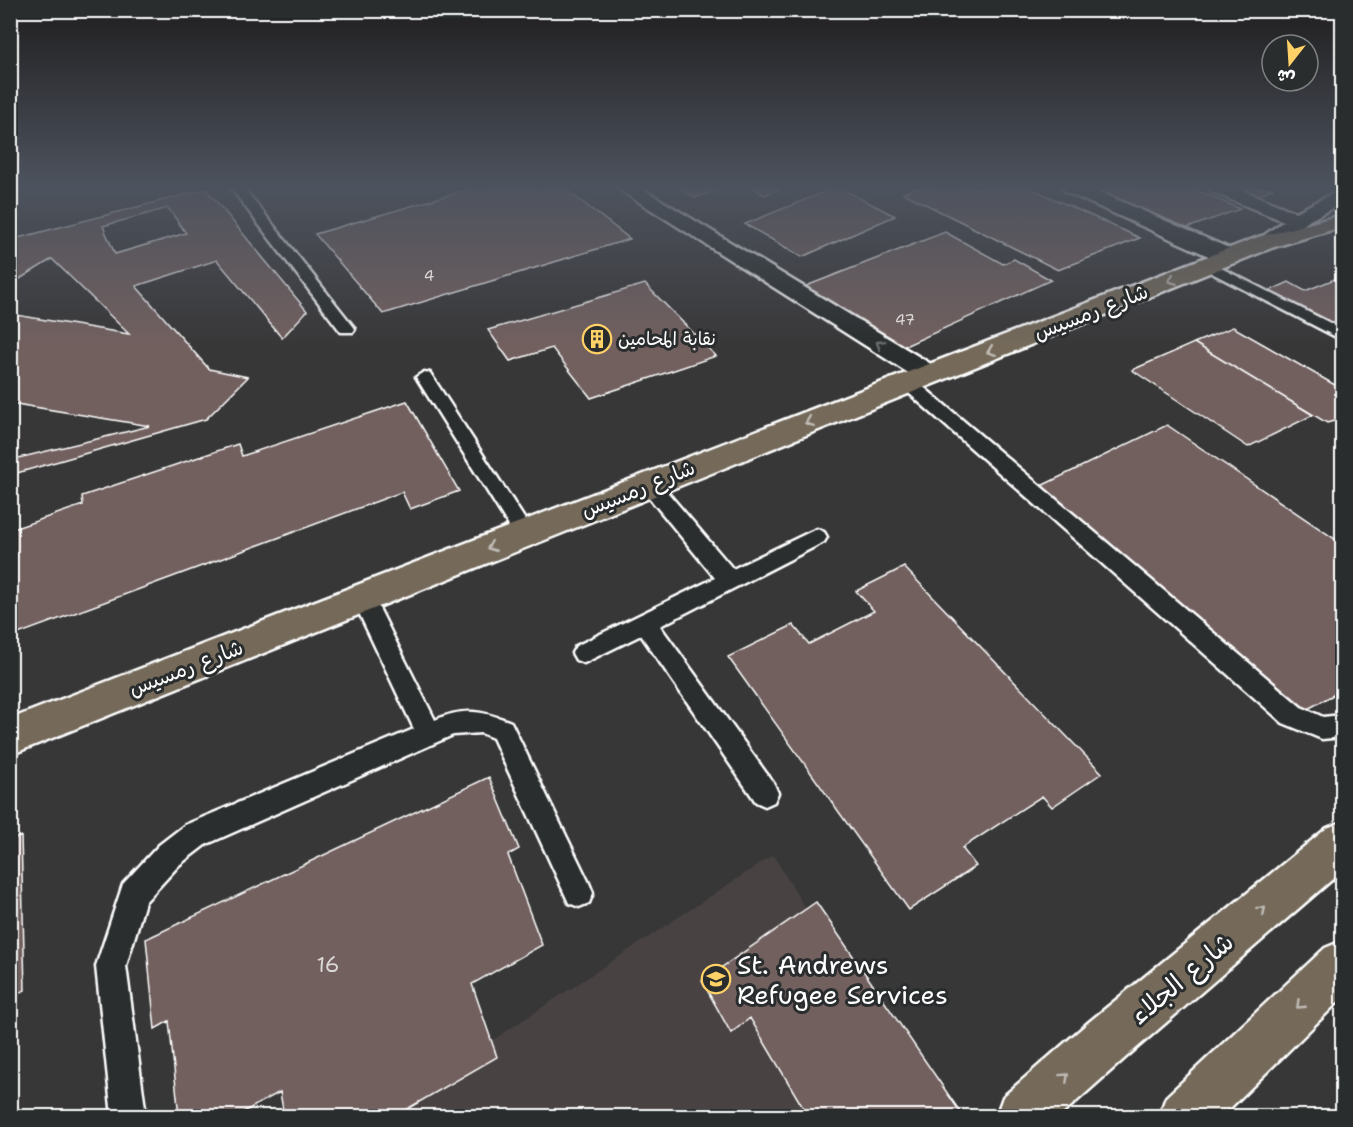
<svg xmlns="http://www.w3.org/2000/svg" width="1353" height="1127" font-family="'Shantell Sans','Playpen Sans Arabic',sans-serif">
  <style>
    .built { fill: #494343 }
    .building { fill: #72605e; stroke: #fff; stroke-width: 1.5; fill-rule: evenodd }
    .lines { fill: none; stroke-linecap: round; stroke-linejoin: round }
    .lane-casing { stroke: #fff; stroke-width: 5 }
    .street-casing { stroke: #fff; stroke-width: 5 }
    .secondary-casing { stroke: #fff; stroke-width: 5 }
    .primary-casing { stroke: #fff; stroke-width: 5 }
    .highway-casing { stroke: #fff; stroke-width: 5 }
    .lane { fill: #2a2d2e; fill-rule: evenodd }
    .street { fill: #2a2d2e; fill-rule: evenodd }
    .secondary { fill: #2a2d2e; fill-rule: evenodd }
    .primary { fill: #746a5a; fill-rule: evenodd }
    .highway { fill: #746a5a; fill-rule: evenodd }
    .oneway { stroke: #c0bcb5 }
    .oneway2 { stroke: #6a6c6d }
    .labels { text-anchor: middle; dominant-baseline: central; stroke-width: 6; stroke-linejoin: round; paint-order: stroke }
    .far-number-label { font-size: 15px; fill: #dcd7d7 }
    .far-poi-label { font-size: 18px; fill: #fff; stroke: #2a2d2e; text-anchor: start }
    .street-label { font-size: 21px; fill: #fff; stroke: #2a2d2e }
    .near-number-label { font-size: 21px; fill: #dcd7d7 }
    .near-poi-label { font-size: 26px; fill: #fff; stroke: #2a2d2e; text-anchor: start }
    .near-street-label { font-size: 26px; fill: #fff; stroke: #2a2d2e }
  </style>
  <rect width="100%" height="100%" fill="#383738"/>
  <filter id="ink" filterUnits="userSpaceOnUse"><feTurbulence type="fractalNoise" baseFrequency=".0167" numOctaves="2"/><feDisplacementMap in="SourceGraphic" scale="12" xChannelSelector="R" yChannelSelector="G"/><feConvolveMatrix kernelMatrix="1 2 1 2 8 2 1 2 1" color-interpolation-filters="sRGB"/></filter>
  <g filter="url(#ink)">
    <path class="built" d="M773,855L923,1103L906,1116H378Z"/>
    <path class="building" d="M473,188H564L630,239L383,314L315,234Z
      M680,188H722L695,198Z
      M753,188H782L764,195Z
      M834,188H840L895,216L802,257L745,224Z
      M915,188H1030L1140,238L1058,270L903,193Z
      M1088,188H1192L1240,209L1182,230Z
      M1235,188H1274L1256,196Z
      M206,189L307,311L282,338L217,260L136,286L209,369L248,377L206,419L10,475V460L150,426L10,403V314L129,334L52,259L10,285V240ZM168,208L186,233L115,254L103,226Z
      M945,232L1003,264L1014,259L1051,280L892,352L801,288Z
      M1342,276V330L1269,291L1289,282L1305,291Z
      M645,284L716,356L591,398L552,348L510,361L488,330Z
      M1233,327L1342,389V419L1327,423L1194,343Z
      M1194,343L1313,415L1248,447L1132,370Z
      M407,401L459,491L410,509L402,492L10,637V530L83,505L82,496L238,444L242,456Z
      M1167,425L1342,544V690L1306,710L1037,488Z
      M904,567L1102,773L1052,807L1042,796L962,848L976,866L909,910L728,657L793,625L809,644L874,611L856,591Z
      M489,777L519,849L508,855L542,945L472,984L497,1057L395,1116H284L280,1092L236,1116H179L169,1021L155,1029L146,939Z
      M21,836L25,990L10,997V840Z
      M816,902L963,1116H808L750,1018L731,1033L702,981Z"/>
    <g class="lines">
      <g class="lane-casing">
        <path id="lane" d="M231,188H244L353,326L355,329L353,332H341Z
          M1209,262L1342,329V340L1204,269L1202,266Z
          M424,372L430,373L531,529L534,534L531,539L524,542L517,539L416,377Z
          M908,378L914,379L1301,707L1323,717L1342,715V737L1322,739L1283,723L902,387L900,383L902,379Z
          M650,478L657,480L733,569L810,532L817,529L824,532L827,537L824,542L660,626L774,784L778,793L774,802L765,806L756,802L641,635L584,663L576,660L572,653L576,646L715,578L643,490L640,485L643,480Z
          M363,589L371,592L435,720C464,707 482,711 511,722L589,883L593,893L589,903L579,907L569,903L493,738L481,733L453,735L205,845L179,865L145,902L126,966L146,1116H112L96,966L123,884L159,845L185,825L414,729L352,598L355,592Z"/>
      </g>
      <g class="street-casing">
        <path id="street" d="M1063,188H1090L1238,252L1241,257L1238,262H1222L1066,192Z
          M1209,188H1237L1305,216L1308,220L1305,224H1291L1212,192Z"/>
      </g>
      <g class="secondary-casing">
        <path id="secondary" d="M617,188H641L939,369L943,375L939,381L930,383L921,381Z
          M1342,189V203L1310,220L1274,247H1258L1255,242L1296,212Z"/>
      </g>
      <g class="primary-casing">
        <path id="primary" d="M1342,215V227L1274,247L10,755V719L1258,237Z
          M1342,822V871L1125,1058L1060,1116H996L1003,1097L1089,1022L1327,828Z"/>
      </g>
      <g class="highway-casing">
        <path id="highway" d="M1342,941V998L1222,1116H1159L1166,1097L1325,948Z"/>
      </g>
      <use href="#lane" class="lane"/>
      <use href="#street" class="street"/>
      <use href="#secondary" class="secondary"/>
      <use href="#primary" class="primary"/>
      <use href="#highway" class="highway"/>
    </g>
    <defs><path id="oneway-chevron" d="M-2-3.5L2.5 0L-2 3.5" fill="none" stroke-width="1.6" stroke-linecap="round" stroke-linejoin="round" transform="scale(1.5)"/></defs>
    <g class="oneway">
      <use href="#oneway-chevron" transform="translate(1172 280) rotate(159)"/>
      <use href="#oneway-chevron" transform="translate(991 351) rotate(159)"/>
      <use href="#oneway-chevron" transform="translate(809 422) rotate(159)"/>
      <use href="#oneway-chevron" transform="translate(491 547) rotate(158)"/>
      <use href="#oneway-chevron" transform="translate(1262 910) rotate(-40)"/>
      <use href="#oneway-chevron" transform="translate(1300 1005) rotate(136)"/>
      <use href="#oneway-chevron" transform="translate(1065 1077) rotate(-42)"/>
    </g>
    <use class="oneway2" href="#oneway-chevron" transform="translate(880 344) rotate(-148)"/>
  </g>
  <linearGradient id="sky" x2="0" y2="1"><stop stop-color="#1f1e1f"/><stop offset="0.54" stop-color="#4d535e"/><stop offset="1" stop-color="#4d535e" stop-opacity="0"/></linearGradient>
  <rect width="1353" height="346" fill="url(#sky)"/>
  <defs>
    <g id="building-ring" transform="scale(1.5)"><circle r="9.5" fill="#2a2d2e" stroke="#ffd166" stroke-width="1.5"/><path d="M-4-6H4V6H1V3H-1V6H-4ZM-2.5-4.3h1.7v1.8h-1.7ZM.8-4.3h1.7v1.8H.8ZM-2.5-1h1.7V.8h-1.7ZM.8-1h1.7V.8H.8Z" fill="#ffd166"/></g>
    <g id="school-ring" transform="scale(1.5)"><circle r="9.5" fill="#2a2d2e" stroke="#ffd166" stroke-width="1.5"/><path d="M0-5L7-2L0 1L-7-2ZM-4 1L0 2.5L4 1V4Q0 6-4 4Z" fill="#ffd166"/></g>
  </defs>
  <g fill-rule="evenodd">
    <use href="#building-ring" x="597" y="339"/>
    <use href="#school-ring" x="716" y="979"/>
  </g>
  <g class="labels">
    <g class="far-number-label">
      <text x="429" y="276">4</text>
      <text x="905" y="320">47</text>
    </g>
    <g class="far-poi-label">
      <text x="618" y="339">نقابة المحامين</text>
    </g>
    <g class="street-label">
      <text transform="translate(1091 312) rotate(-21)">شارع رمسيس</text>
      <text transform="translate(638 489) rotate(-22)">شارع رمسيس</text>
      <text transform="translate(186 668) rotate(-21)">شارع رمسيس</text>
    </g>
    <g class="near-number-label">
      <text x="328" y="965">16</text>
    </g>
    <g class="near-poi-label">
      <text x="737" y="964">St. Andrews<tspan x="737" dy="30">Refugee Services</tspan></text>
    </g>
    <g class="near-street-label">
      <text transform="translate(1181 978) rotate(-40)">شارع الجلاء</text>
    </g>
  </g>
  <rect width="1353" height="1127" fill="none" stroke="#2a2d2e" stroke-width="36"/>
  <rect x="18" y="18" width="1317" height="1091" fill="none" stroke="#fff" stroke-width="2" filter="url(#ink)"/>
  <g transform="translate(1290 63) rotate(197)"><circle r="28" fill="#2a2d2e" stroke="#7f8182" stroke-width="1.5"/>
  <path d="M0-4.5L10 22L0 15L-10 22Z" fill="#ffd166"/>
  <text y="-9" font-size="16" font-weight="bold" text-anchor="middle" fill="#ffffff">ش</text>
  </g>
</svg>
